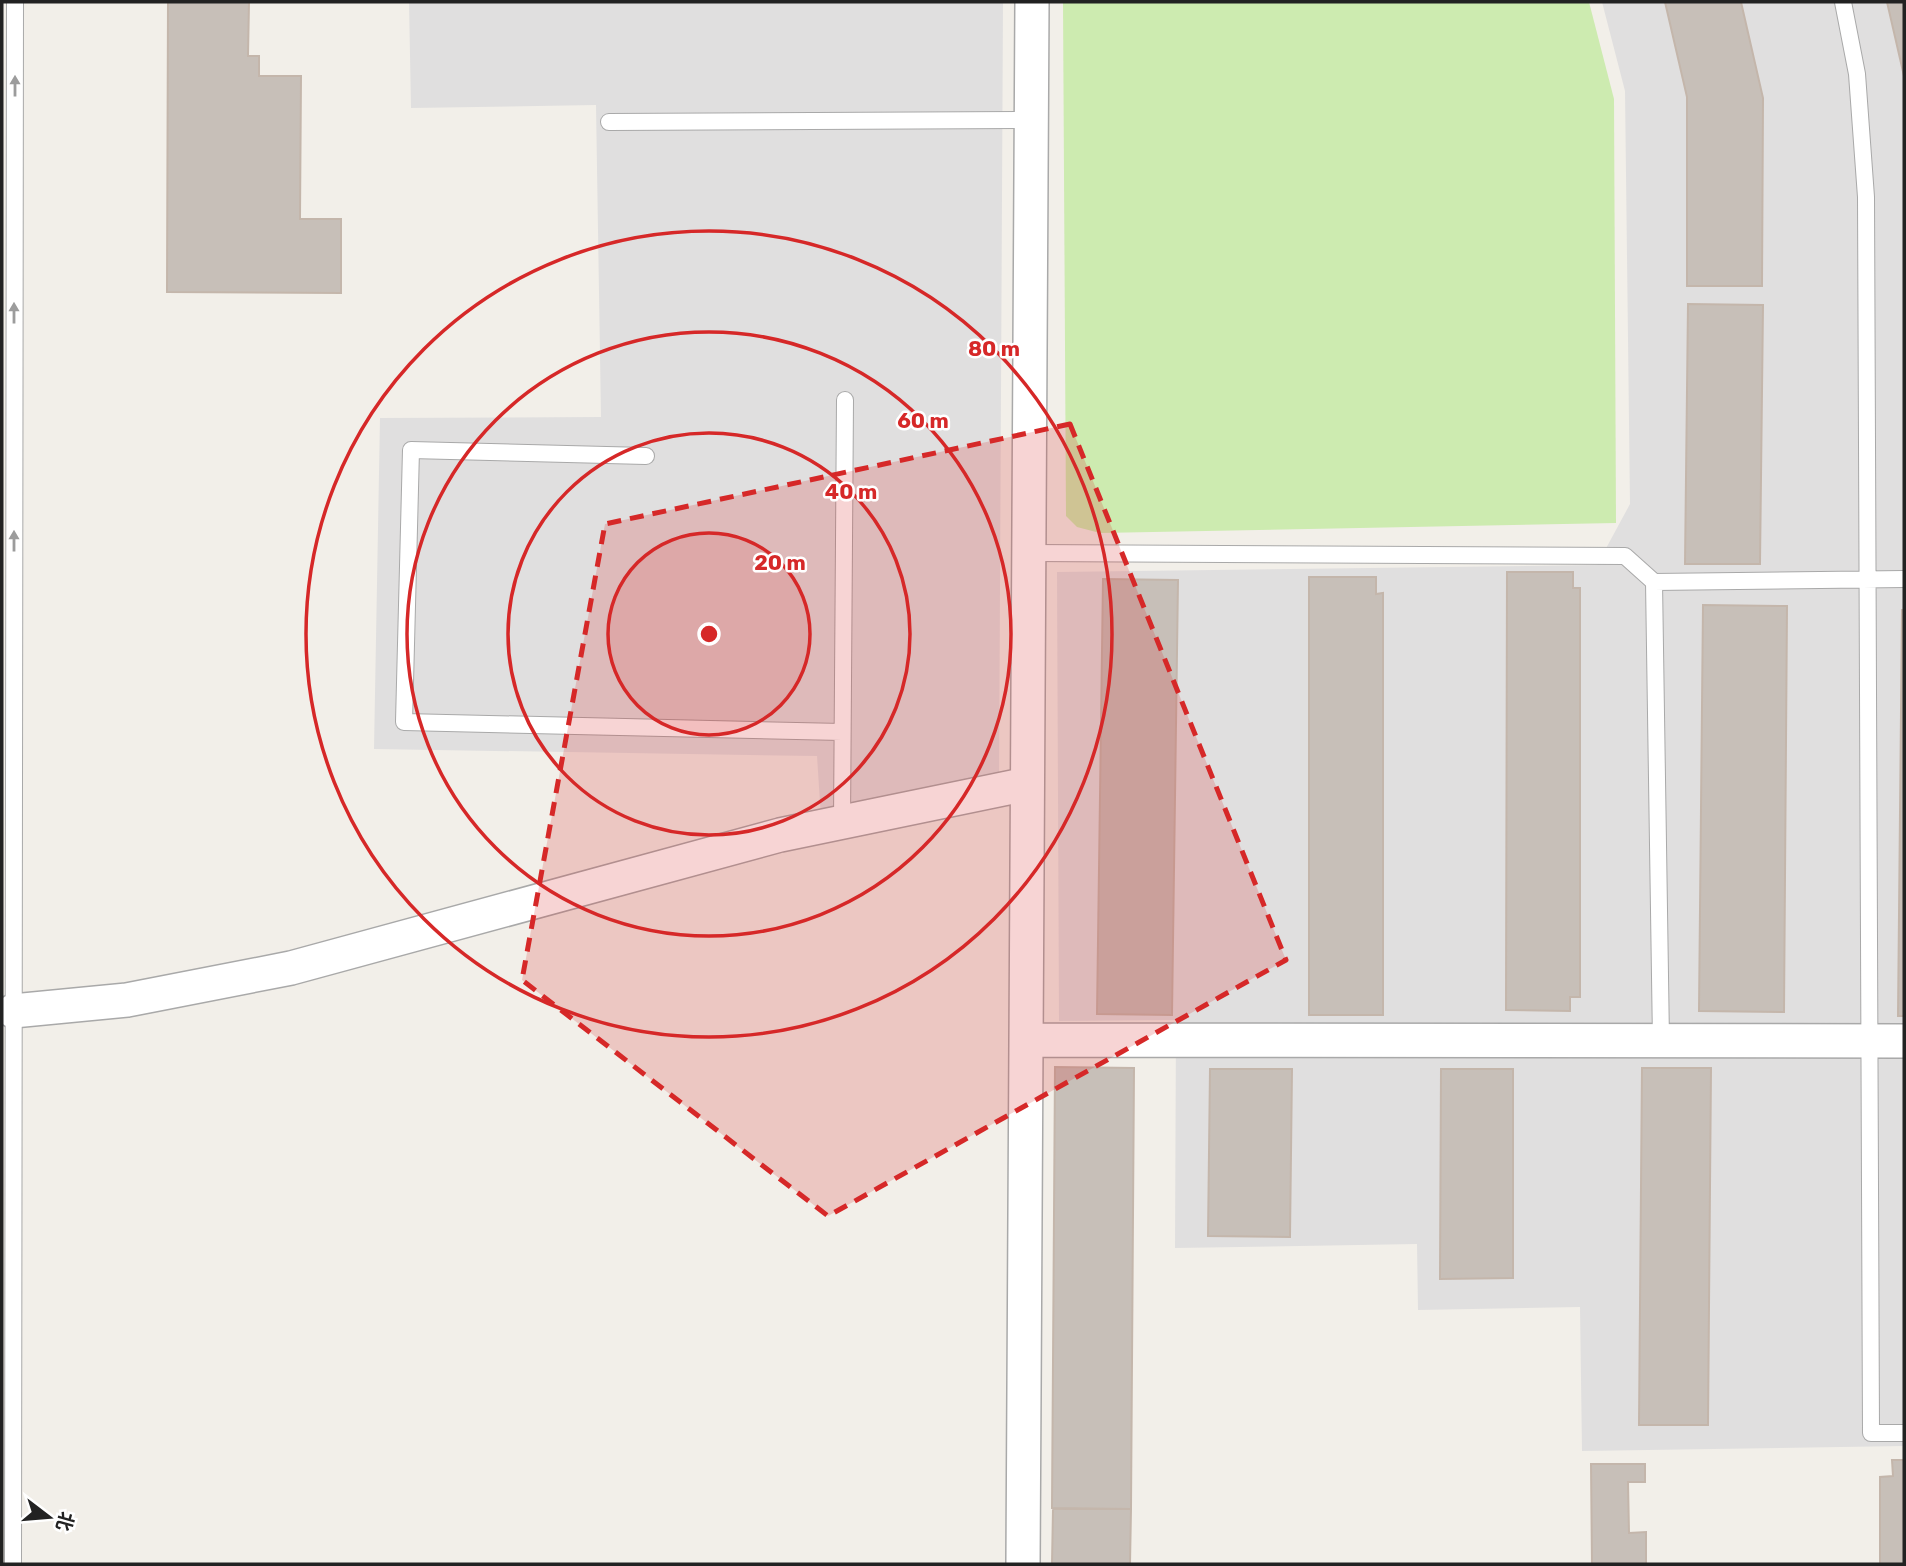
<svg xmlns="http://www.w3.org/2000/svg" width="1906" height="1566" font-family="Rubik,'Noto Sans SC',sans-serif">
  <style>
    .residential { fill: #e0dfdf }
    .grass { fill: #cdebb0 }
    .building { fill: #c7bfb8; stroke: #c4b6ab; stroke-width: 2 }
    .lines { fill: none; stroke-linecap: round; stroke-linejoin: round }
    .service-casing { stroke: #a9a9a9; stroke-width: 18 }
    .minor-casing { stroke: #a9a9a9; stroke-width: 36 }
    .service { stroke: #fff; stroke-width: 16 }
    .minor { stroke: #fff; stroke-width: 33 }
    .oneway { fill: #9c9c9c }
    .marked { fill: #d62828; fill-opacity: 0.2; stroke: #d62828; stroke-width: 5; stroke-dasharray: 14 9; stroke-linejoin: round }
    .ring { fill: none; stroke: #d62828; stroke-width: 3.5 }
    .centre { fill: #d62828; stroke: #fff; stroke-width: 3.5 }
    .ring-label { font-size: 21px; text-anchor: middle; font-weight: bold; fill: #d62828; stroke: #fff; stroke-width: 5; stroke-linejoin: round; paint-order: stroke }
  </style>
  <rect width="100%" height="100%" fill="#f2efe9"/>
  <path class="residential" d="M409,2H1003L999,785L821,818L817,756L374,749L380,418L601,417L596,105L411,108Z
    M1602,2H1904V1446L1582,1451L1580,1307L1418,1310L1417,1244L1175,1248L1176,1020L1059,1021L1057,572L1597,565L1630,504L1625,91Z"/>
  <path class="grass" d="M1063,2H1589L1614,99L1616,523L1100,533L1077,527L1066,516Z"/>
  <path class="building" d="M168,2H249L248,56H259V76H301L300,219H341V293L167,292Z
    M1665,2H1741L1763,98L1762,286H1687V97Z
    M1887,2H1904V76Z
    M1688,304L1763,305L1760,564H1685Z
    M1507,572H1573V588H1580V997H1570V1011L1506,1010Z
    M1309,577H1376V594L1383,593V1015H1309Z
    M1103,579L1178,580L1172,1015L1097,1014Z
    M1703,605L1787,606L1784,1012L1699,1011Z
    M1902,610H1904V1016H1898Z
    M1055,1067L1134,1068L1131,1509L1052,1508Z
    M1642,1068H1711L1708,1425H1639Z
    M1210,1069H1292L1290,1237L1208,1236Z
    M1441,1069H1513V1278L1440,1279Z
    M1892,1460H1904V1564H1880V1477L1893,1476Z
    M1591,1464H1645V1482H1628L1629,1533L1646,1532V1564H1592Z
    M1053,1509H1131L1130,1564H1052Z"/>
  <g class="lines">
    <g class="service-casing">
      <path id="service" d="M1843,2L1857,74L1866,197L1871,1433H1904
        M609,122L1031,120
        M646,456L411,450L404,722L842,732
        M1028,553L1625,556L1654,582L1904,579
        M1654,582L1661,1041
        M842,822L845,400
        M13,1564L15,2"/>
    </g>
    <g class="minor-casing">
      <path id="minor" d="M13,1011L127,1000L291,968L780,835L1027,784
        M1026,1040L1904,1041
        M1023,1564L1032,2"/>
    </g>
    <use href="#service" class="service"/>
    <use href="#minor" class="minor"/>
  </g>
  <defs><path id="oneway-solid" d="M-6-.8H1V-3.2L6.5 0L1 3.2V.8H-6Z" transform="scale(1.75)"/></defs>
  <g class="oneway">
    <use href="#oneway-solid" transform="translate(15 86) rotate(-90)"/>
    <use href="#oneway-solid" transform="translate(14 313) rotate(-90)"/>
    <use href="#oneway-solid" transform="translate(14 541) rotate(-90)"/>
  </g>
  <path class="marked" d="M1070,424L1286,960L828,1216L522,980L605,524Z"/>
  <circle cx="709" cy="634" r="101" fill="#d62828" fill-opacity=".12"/>
  <g class="ring">
    <circle cx="709" cy="634" r="101"/>
    <circle cx="709" cy="634" r="201"/>
    <circle cx="709" cy="634" r="302"/>
    <circle cx="709" cy="634" r="403"/>
  </g>
  <circle cx="709" cy="634" r="10" class="centre"/>
  <g class="ring-label">
    <text x="994" y="356">80 m</text>
    <text x="923" y="428">60 m</text>
    <text x="851" y="499">40 m</text>
    <text x="780" y="570">20 m</text>
  </g>
  <rect width="1906" height="1566" fill="none" stroke="#222222" stroke-width="7"/>
  <g transform="translate(49 1517) rotate(106)" stroke="#ffffff" stroke-width="5" paint-order="stroke">
  <path d="M0-5L12 26L0 18L-12 26Z" fill="#222222"/>
  <text y="-10" font-size="19" font-weight="bold" text-anchor="middle" fill="#222222">北</text>
  </g>
</svg>
